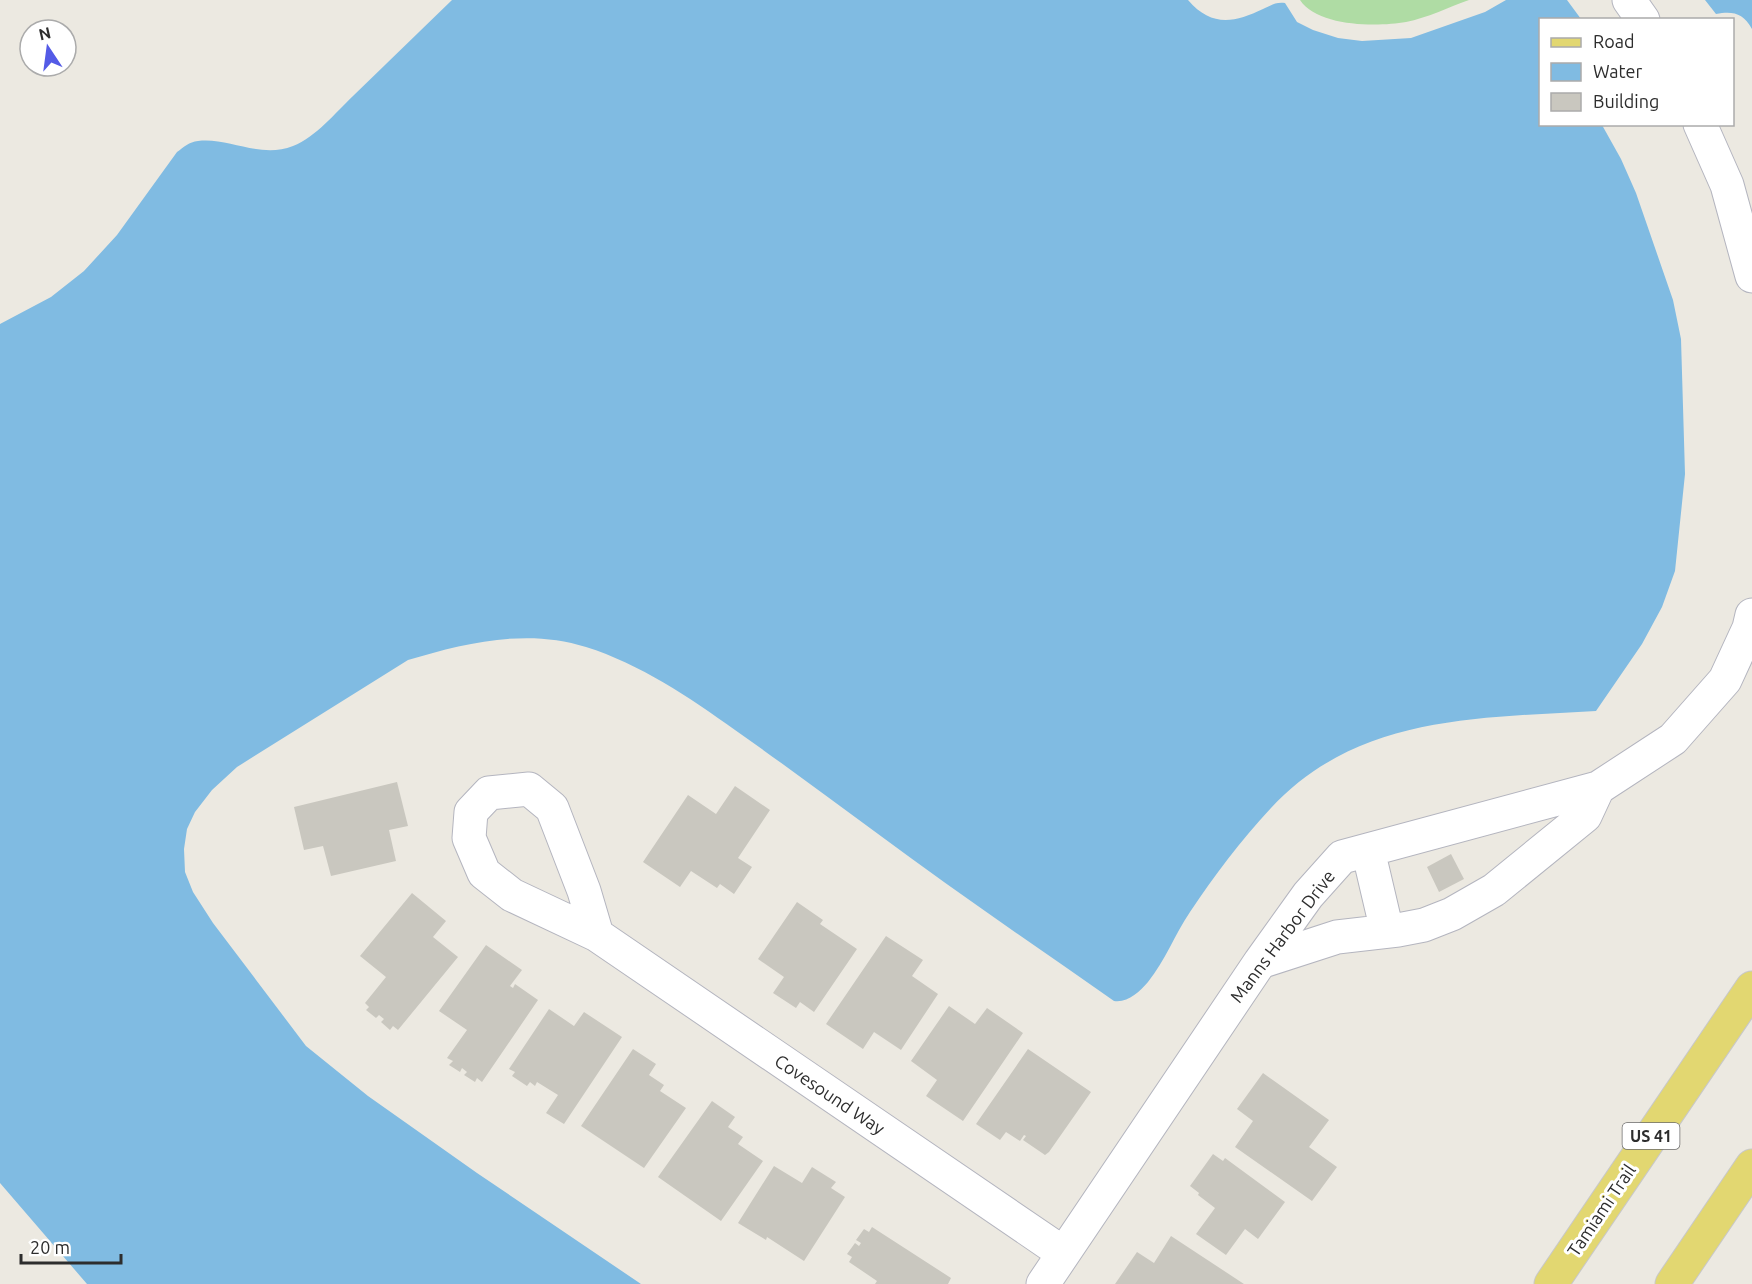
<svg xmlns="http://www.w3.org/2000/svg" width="1752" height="1284" font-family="Ubuntu,sans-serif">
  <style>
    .green { fill: #afdca4 }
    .water { fill: #80bbe2 }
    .building { fill: #c9c7bf }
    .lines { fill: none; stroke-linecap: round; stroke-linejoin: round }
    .street-casing { stroke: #b4b5bf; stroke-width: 35 }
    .primary-casing { stroke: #c8c8c8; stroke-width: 35 }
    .street { stroke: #fff; stroke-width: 33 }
    .primary { stroke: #e2d771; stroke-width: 33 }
    .labels { text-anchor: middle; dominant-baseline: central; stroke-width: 6; stroke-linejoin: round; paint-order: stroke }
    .shield { fill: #fff; stroke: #6c6c6c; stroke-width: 1.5 }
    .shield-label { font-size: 16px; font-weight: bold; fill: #2d2d2d }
    .street-label { font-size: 18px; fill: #2d2d2d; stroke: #fff }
  </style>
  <rect width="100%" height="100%" fill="#ece9e1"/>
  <path class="green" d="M1300,0H1469C1449,7 1427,18 1406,22C1377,27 1318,27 1300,0Z"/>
  <path class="water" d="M452,0H1188C1211,27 1234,23 1263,9C1272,5 1275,2 1285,3L1297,22L1313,30L1338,38L1362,41L1411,38L1485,12L1506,0H1567L1581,19L1540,20V124L1602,125L1621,159L1636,193L1673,300L1681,339L1685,474L1675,571L1662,607L1642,644L1596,711C1480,718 1357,715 1271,808C1241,840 1214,876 1190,912C1175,934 1165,961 1148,982C1139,992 1128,1003 1114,1001C1034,945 953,890 874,831C828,797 782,763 735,730C689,697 640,664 586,647C527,628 465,643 408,660L237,767L212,790L195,812L187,829L184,849L185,872L193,892L213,923L306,1046L368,1096L477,1173L641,1284H87L0,1183V324L51,297L84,271L117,235L177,152C184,147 189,142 198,141C228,137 260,159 293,146C316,137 335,113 353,96C386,64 419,32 452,0Z
    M1705,0H1752V29C1743,13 1733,11 1716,14Z"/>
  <path class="building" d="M397,782L408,826L389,830L396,861L331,876L323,846L304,850L294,807Z
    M735,786L770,810L738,858L752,867L734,894L720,884L717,888L691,871L680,887L643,862L688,795L716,814Z
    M1451,854L1464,879L1439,892L1427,867Z
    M412,893L446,921L433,937L458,957L398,1030L393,1026L390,1030L381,1022L384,1019L379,1015L376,1018L366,1010L369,1007L365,1003L386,977L360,956Z
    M797,902L823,920L820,924L857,949L814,1012L800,1002L796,1008L773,993L784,977L758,959Z
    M886,936L923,960L912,976L938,994L901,1050L874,1032L863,1049L826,1024Z
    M486,945L522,970L510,986L513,988L515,984L538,1000L482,1082L477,1078L475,1082L464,1075L467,1072L462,1068L460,1072L449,1065L453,1061L447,1058L467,1030L439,1011Z
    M949,1006L975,1024L987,1008L1023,1033L963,1121L926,1096L937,1080L911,1061Z
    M549,1009L574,1026L584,1012L622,1037L564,1124L546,1113L558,1095L537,1082L535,1086L530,1082L527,1086L512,1076L515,1072L509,1069Z
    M633,1049L656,1064L649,1075L664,1085L660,1091L686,1108L644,1168L581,1126Z
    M1028,1049L1091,1092L1049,1152L1045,1155L1023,1140L1026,1136L1024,1135L1020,1141L1006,1132L1000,1140L976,1124Z
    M1263,1073L1329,1120L1309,1147L1337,1167L1312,1201L1235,1147L1253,1121L1237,1109Z
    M712,1101L735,1117L728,1127L743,1137L738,1144L763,1161L721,1221L658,1177Z
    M1213,1154L1223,1161L1225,1158L1285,1202L1258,1239L1245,1229L1226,1255L1196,1234L1215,1208L1198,1195L1199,1193L1190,1186Z
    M774,1166L802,1183L812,1167L836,1182L831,1188L845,1197L804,1261L767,1237L766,1240L738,1223Z
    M872,1227L951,1278L948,1284H875L877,1281L849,1262L852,1257L847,1254L855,1243L859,1246L861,1243L856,1240L864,1229L869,1232Z
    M1171,1236L1244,1284H1115L1137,1252L1154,1263Z"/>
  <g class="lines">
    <g class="street-casing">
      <path id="street" d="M1629,0L1643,20
        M1700,124L1727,185L1752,276
        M1368,850L1387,931
        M597,935L584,891L552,808L529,789L489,793L471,812L469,838L484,873L512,895L597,935L1063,1253
        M1260,962L1337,937L1398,930L1424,925L1452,914L1494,890L1585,816L1598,788
        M1043,1284L1260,962L1308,895L1342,857L1598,788L1673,739L1725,680L1749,628L1752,615"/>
    </g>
    <g class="primary-casing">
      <path id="primary" d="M1551,1284L1752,988
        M1672,1284L1752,1166"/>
    </g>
    <use href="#street" class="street"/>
    <use href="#primary" class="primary"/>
  </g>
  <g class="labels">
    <rect class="shield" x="1622.5" y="1123" width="57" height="26" rx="4.5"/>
    <g class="shield-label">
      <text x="1651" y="1136">US 41</text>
    </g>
    <g class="street-label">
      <text transform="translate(1282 936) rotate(-53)">Manns Harbor Drive</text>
      <text transform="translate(830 1094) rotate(34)">Covesound Way</text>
      <text transform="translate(1601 1210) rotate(-56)">Tamiami Trail</text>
    </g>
  </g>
  <rect x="1539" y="18" width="195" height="108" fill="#ffffff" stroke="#ababab" stroke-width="1.5"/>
  <rect x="1551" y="38" width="30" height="9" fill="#e2d771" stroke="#ababab" stroke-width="1.5"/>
  <text x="1593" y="48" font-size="18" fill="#2d2d2d">Road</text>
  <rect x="1551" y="63" width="30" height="18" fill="#80bbe2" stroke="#ababab" stroke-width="1.5"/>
  <text x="1593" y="78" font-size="18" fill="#2d2d2d">Water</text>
  <rect x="1551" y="93" width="30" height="18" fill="#c9c7bf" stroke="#ababab" stroke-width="1.5"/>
  <text x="1593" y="108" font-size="18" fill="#2d2d2d">Building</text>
  <g transform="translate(48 48) rotate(347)"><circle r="28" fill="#ffffff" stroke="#ababab" stroke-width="1.5"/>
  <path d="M0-4.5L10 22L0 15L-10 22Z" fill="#545be6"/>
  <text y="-9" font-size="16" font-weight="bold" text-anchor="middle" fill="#2d2d2d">N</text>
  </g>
  <path d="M21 1254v9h100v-9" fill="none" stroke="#2d2d2d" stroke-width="3"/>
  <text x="30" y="1254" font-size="18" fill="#2d2d2d" stroke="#ffffff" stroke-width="4.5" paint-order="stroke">20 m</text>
</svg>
